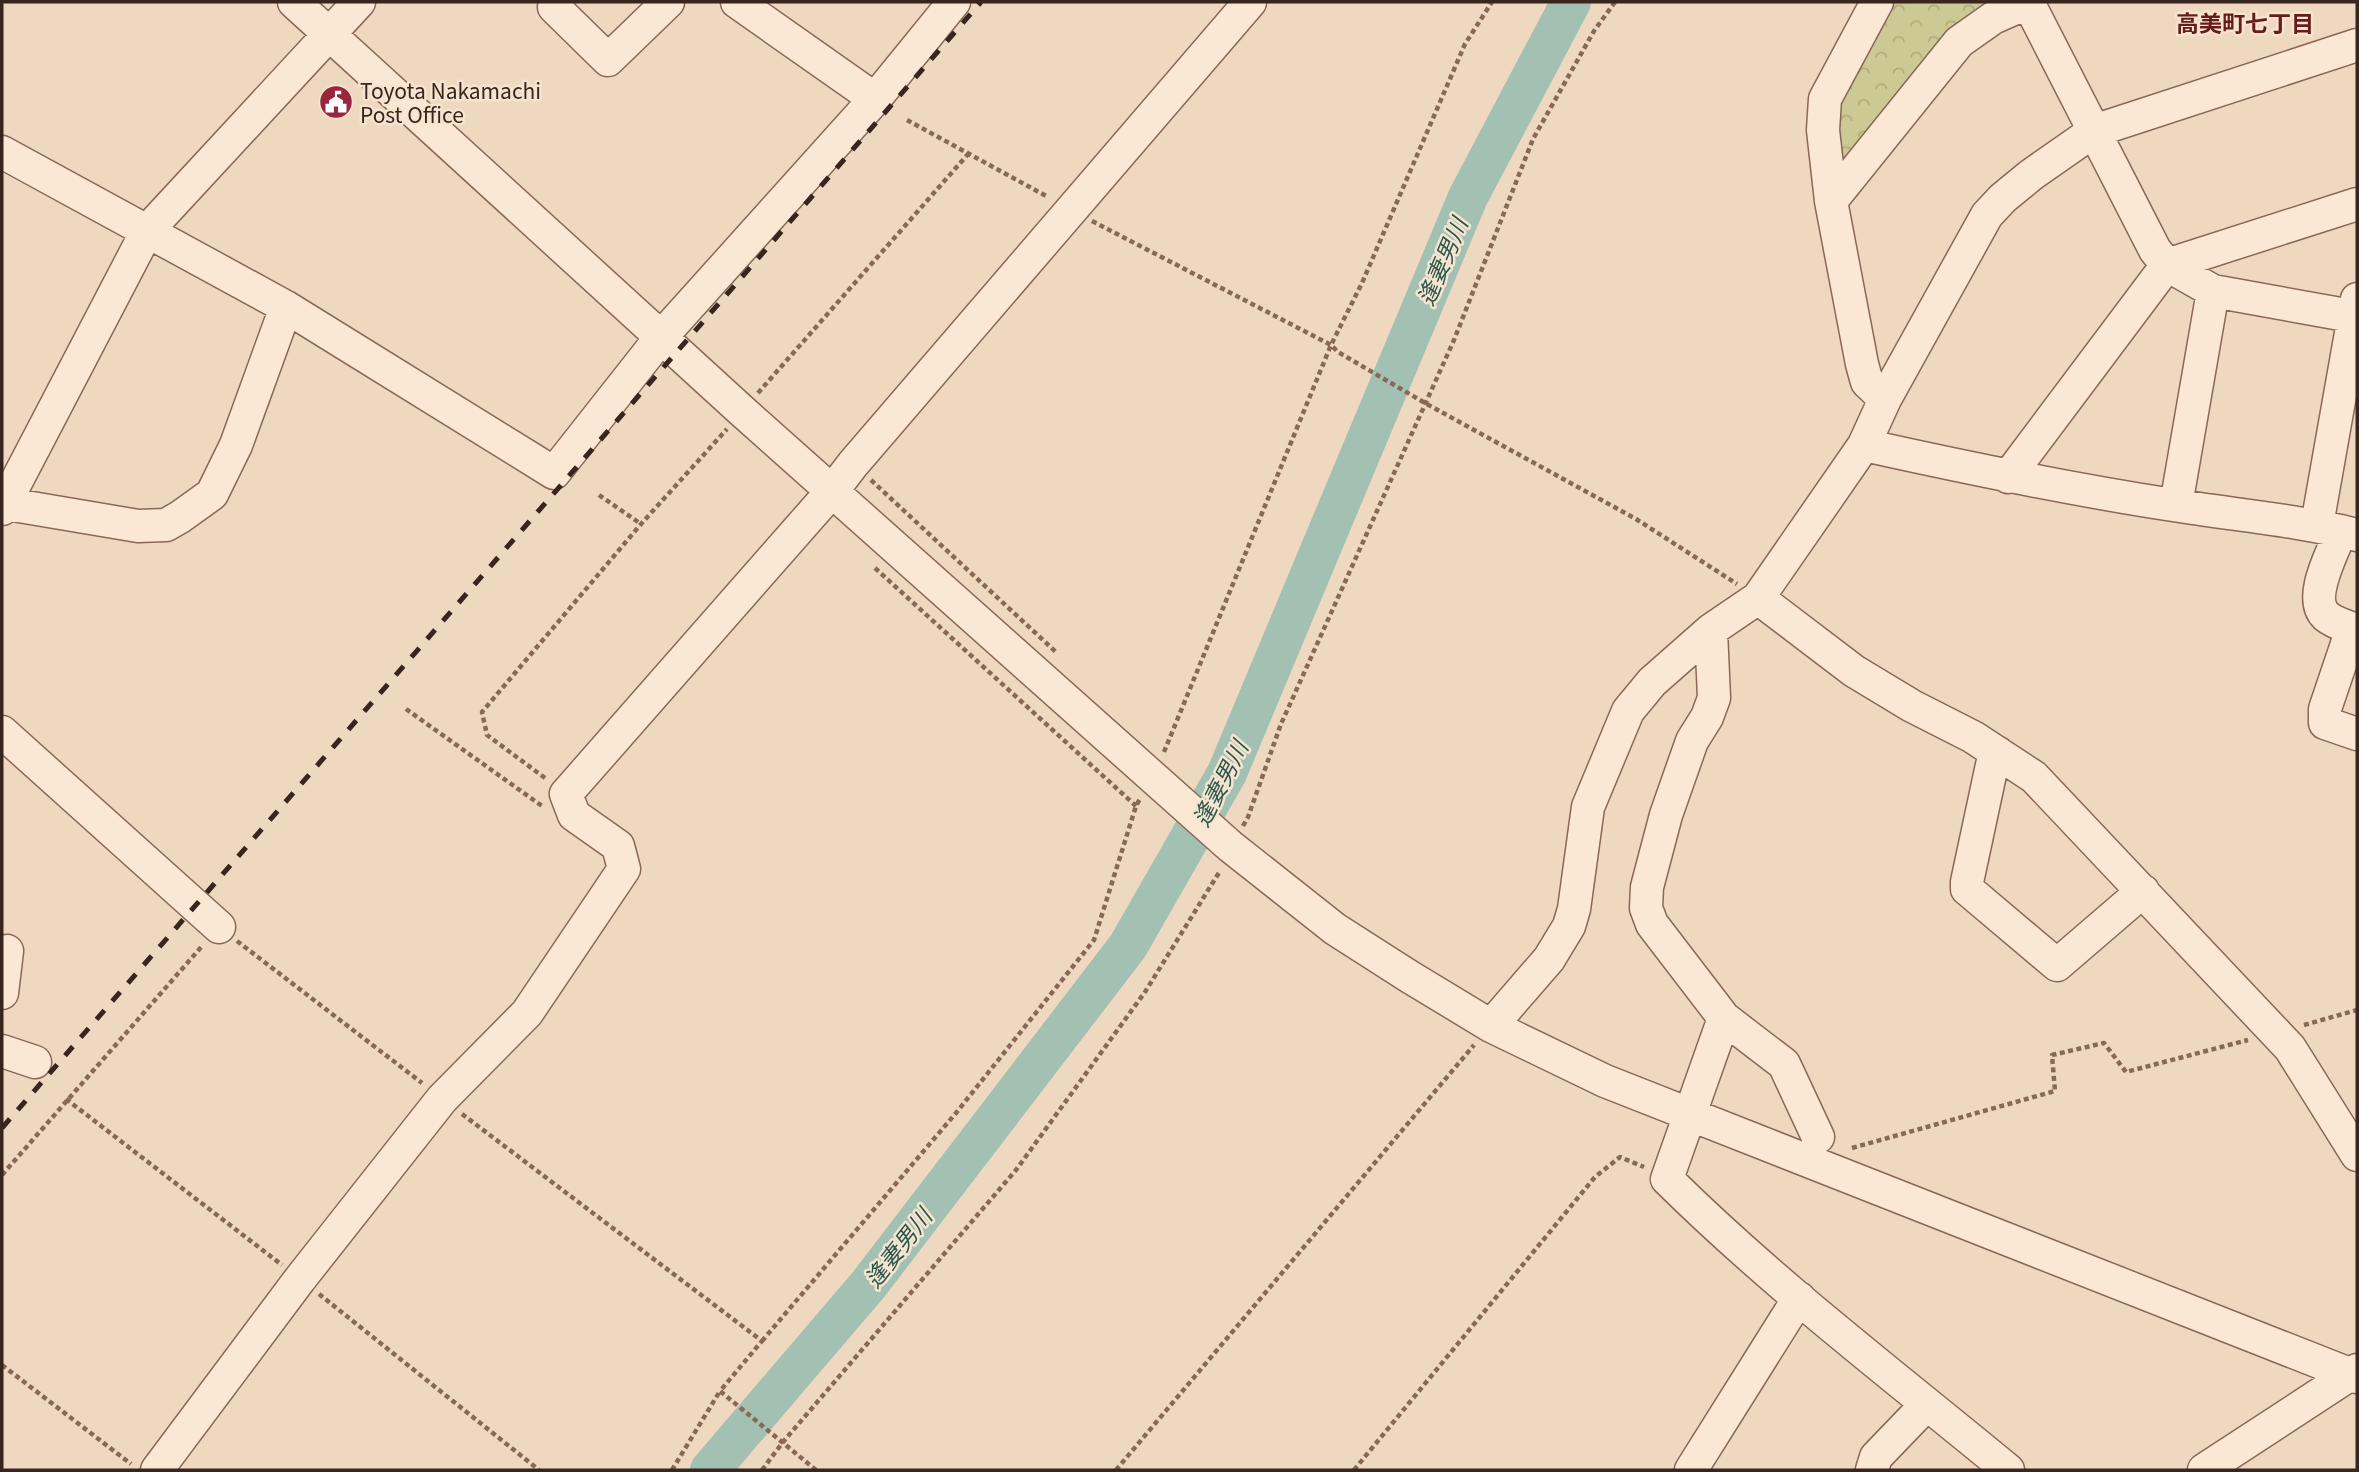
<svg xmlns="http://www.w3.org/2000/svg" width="2359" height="1472" font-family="Georgia,'Noto Sans JP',serif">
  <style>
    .park { fill: url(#park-crowns) }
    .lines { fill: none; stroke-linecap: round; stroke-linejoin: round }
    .river { stroke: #a3c1b3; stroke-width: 40 }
    .minor-casing { stroke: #896858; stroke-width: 35 }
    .path { stroke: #896858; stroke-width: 4.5; stroke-dasharray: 5 3.5; stroke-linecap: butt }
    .minor { stroke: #fae7d4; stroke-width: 32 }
    .rail { stroke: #38251d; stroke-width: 5; stroke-dasharray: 12 12; stroke-linecap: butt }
    .labels { text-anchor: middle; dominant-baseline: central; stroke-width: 5; stroke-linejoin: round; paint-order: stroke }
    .poi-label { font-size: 21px; fill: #38251d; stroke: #f6e4d0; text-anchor: start }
    .neighbourhood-label { font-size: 23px; font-weight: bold; fill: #651c1b; stroke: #f6e4d0 }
    .water-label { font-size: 23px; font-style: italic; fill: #2b584d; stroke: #f6e4d0 }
  </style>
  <defs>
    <pattern id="park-crowns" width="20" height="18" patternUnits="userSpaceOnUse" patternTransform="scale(1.75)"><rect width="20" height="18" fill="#cdc994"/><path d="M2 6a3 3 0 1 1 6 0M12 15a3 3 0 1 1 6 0" fill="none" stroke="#b1ac7f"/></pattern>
  </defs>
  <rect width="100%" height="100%" fill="#efd8c0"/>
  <path class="park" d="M1881,2H1998L1843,177L1830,100Z"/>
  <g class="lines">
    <path class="river" d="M710,1470L869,1284L1128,946L1227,773L1468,197L1571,2"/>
    <g class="minor-casing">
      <path id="minor" d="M294,2L742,411L1230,846L1335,929L1410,977L1491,1026L1605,1081L2357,1377
        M737,2L875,99
        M1877,2L1825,99L1823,130L1831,201L1862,364L1867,382L1885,399
        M2028,2L2155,250L2167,265L2213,291L2357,317
        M554,7L608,60L668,2
        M2,152L286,307L554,473L662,336L875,99L954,2
        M1831,201L1959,42L1993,18L2029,2
        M1864,445C1967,468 2069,489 2173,505C2235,515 2297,520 2357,535
        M2008,477L2167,265L2357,204
        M2,503L138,526L166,525L180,517L212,494L236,445L286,307
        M2176,505L2213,291
        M2,509L147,231L359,2
        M2317,525L2357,299
        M2341,531C2333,552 2307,598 2326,616C2334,623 2348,627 2357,630
        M1758,598L1854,671L1912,706L1973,737L2034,777L2290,1048L2357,1155
        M2352,629L2325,709V723L2357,734
        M1711,630L1714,698L1707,717L1692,741L1666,815L1647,887L1646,908L1652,924L1724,1018L1667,1179C1773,1284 1893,1375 2008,1470
        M2,732L219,927
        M1998,753L1992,765L1967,882V889L2057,965L2143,891
        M2,993L7,951
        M1724,1018L1784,1064L1818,1137
        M1491,1026L1549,959L1569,926L1574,909L1588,807L1628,711L1652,682L1711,630L1758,598L1864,445L1885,399L1987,215L2003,198L2031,175L2094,131L2357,45
        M2,1051L35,1062
        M157,1470L300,1279L442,1099L527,1013L624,869L618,846L574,815L566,794L833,490L853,464L1250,2
        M1691,1470L1799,1298
        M1872,1470L1876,1457L1927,1404
        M2204,1470L2357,1370"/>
    </g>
    <path class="path" d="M907,120L1048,197
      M1092,221L1331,345L1338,352L1425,403L1636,519L1737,584
      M758,393L969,153
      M871,480L1057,653
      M599,495L641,524
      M875,568L1136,806
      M406,709L542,806
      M1164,752L1331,345L1362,283L1465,44L1492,2
      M545,778L487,735L482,712L641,524L727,429
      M1243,826L1248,817L1281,724L1454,340L1533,139L1594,31L1615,2
      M237,941L422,1083
      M2304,1025L2357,1010
      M66,1099L282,1265
      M462,1114L762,1341L720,1391L816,1470
      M1852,1148L2055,1091L2052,1055L2104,1043L2126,1072L2248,1040
      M2,1175L203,945
      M319,1294L539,1470
      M762,1341L956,1113L1094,940L1136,806L1141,797
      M2,1365L131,1464
      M672,1470L720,1391
      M762,1470L783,1442L1016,1170L1145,992L1220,871
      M1116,1470L1474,1045
      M1354,1470L1595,1177L1620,1157L1644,1167"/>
    <use href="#minor" class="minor"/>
    <path class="rail" d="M2,1128L981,2"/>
  </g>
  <defs>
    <g id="civic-disc" transform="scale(1.75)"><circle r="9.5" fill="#99263d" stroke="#f6e4d0"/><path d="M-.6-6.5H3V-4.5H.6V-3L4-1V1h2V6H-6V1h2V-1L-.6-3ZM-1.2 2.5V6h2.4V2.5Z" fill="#fff"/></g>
  </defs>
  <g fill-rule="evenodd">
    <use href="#civic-disc" x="336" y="102"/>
  </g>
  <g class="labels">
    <g class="poi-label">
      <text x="360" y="90">Toyota Nakamachi<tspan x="360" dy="24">Post Office</tspan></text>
    </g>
    <g class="neighbourhood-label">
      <text x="2245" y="22">高美町七丁目</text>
    </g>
    <g class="water-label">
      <text transform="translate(1441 261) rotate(-67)">逢妻男川</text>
      <text transform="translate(1219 783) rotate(-63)">逢妻男川</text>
      <text transform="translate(897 1247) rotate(-52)">逢妻男川</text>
    </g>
  </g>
  <rect width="2359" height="1472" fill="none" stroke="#38251d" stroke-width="7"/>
</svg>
